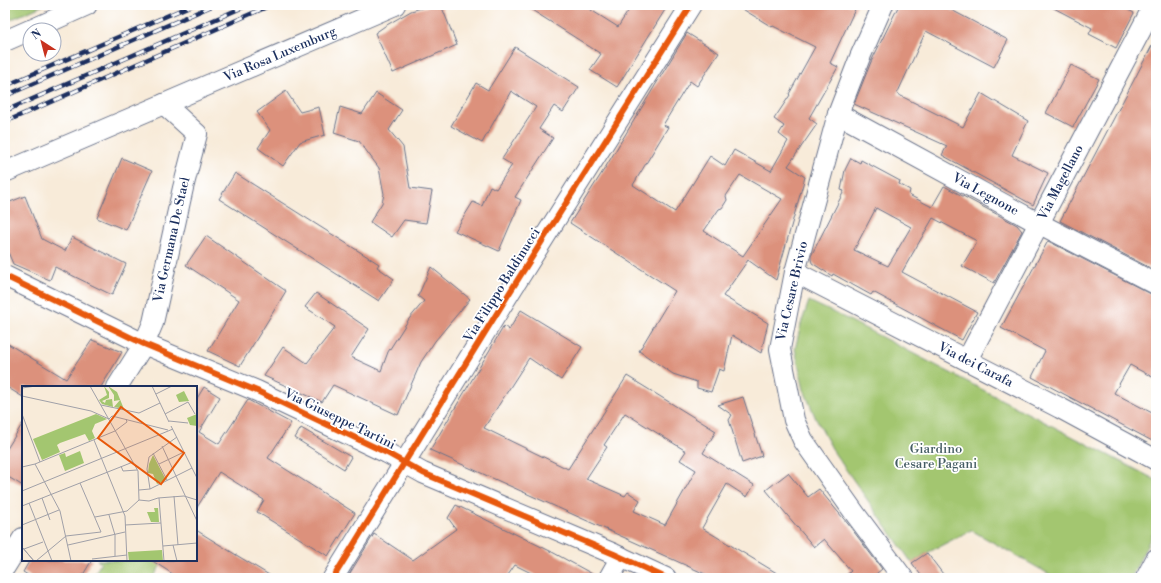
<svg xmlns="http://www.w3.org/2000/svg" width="1161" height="583" font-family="'Libre Bodoni',serif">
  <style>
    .green { fill: #a3c670; stroke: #5f7a67 }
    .building { fill: #dc917b; fill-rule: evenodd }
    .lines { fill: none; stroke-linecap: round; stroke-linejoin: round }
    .minor-casing { stroke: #687189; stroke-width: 22 }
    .minor { stroke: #fff; stroke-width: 20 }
    .rail-casing { stroke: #1b2f5e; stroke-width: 4.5 }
    .rail { stroke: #fff; stroke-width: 3; stroke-dasharray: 9; stroke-linecap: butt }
    .cycleway-casing { stroke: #fff; stroke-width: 8 }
    .cycleway { stroke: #e8590c; stroke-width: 6 }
    .labels { text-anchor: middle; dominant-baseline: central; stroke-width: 3.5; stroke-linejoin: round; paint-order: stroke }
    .street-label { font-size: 13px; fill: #1b2f5e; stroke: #fff }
    .park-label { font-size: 13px; fill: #445c63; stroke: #fff }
    .inset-road { fill: none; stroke: #a0a0a8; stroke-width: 1 }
    .view { fill: #e8590c; fill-opacity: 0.15; stroke: #e8590c; stroke-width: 2 }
    .inset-edge { fill: none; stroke: #1b2f5e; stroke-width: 2 }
  </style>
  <rect width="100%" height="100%" fill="#fff"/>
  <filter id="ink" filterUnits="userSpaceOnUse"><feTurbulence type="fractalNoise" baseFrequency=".025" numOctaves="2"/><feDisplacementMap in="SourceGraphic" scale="8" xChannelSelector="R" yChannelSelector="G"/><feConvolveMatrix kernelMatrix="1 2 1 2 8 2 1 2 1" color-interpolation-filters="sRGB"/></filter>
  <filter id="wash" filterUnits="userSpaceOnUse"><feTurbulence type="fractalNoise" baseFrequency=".012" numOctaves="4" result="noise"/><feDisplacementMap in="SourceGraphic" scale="16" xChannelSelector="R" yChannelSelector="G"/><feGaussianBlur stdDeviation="0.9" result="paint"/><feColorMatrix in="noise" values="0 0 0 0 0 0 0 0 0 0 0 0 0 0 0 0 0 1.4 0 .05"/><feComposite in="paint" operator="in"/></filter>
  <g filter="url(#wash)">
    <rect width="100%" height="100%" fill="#f8ebd9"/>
    <path class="green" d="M5,5H44L5,22Z
      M809,301L847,319L1156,480V527L1131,578H1056L971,530L927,553L912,563L835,454L816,419L804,390L795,349L801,324Z
      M97,560H164L153,578H97L93,576L101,563Z"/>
    <g id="blocks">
      <path class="building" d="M441,5L457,45L393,73L375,33L385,26L411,11L429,6Z
        M524,5H583L618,27L632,5H668L617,87L590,70L601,54Z
        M736,5H857L830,63L838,67L809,118L817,124L788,166L805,177L776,280L748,260L723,296L768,323L761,353L732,335L724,371L719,369L711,392L697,388V382L673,374L639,351L675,291L570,223L605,168L687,33L719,53L697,86L690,81L663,125L668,127L633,185L675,212L710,156L725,166L734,150L771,171L788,141L779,134L784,126L774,119L790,95L789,94L815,47L773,26L772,27ZM740,175L782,199L743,256L704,231L719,209L722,208L727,200L726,196Z
        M899,5H942L1008,40L994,67L926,31L897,94L963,127L981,93L1028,121L1012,155L1048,173L1033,205L942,155L947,146L854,104L871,62Z
        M1048,5H1119L1134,13L1116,48L1089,34L1092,28Z
        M1156,38V271L1060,221Z
        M515,47L579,87L563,112L554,106L539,129L553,138L515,197L521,200L499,251L455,231L473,202L482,206L490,186L496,189L512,165L502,159L536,107L511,91L482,143L451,126L476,83L488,90Z
        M1071,65L1099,79L1073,127L1046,113Z
        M286,91L300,112L319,107L325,135L300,142L283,166L258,148L270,130L257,112Z
        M376,93L402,110L389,130L403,147L410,188L432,191L426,223L404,220L392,237L370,222L382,203L384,194L379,168L359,141L334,133L340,107L362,114Z
        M122,158L152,171L126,230L97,218Z
        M851,158L860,163L861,160L900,181L899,184L910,190L909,195L932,207L944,186L1017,225L1022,231L994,283L962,266L977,241L933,218L902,272L977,312L962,340L873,292L871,295L833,274L832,276L812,263L811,259V256L844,191L841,190L845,170ZM876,208L911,227L888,266L854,250Z
        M235,173L379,264L377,267L394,279L379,301L219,199Z
        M25,196L42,239L65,251L72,237L126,264L112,295L55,267L50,280L13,264L5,245V204Z
        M206,236L286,291L240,366L208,351L239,300L186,265Z
        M1048,241L1151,294L1156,295V379L1130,365L1114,393L1156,415V443L1032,377L1045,351L1001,328Z
        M431,267L470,299L435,341L421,362L398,415L333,385L322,402L264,376L283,347L307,363L335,327L305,307L316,293L369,329L351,357L381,371L388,352L409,319L424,301L418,296Z
        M521,310L582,347L561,380L529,358L484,428L568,469L627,376L716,431L703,453L754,485L747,497L727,484L702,528L785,578H714L430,450L504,326L509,330ZM625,413L686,451L680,460L696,470L665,525L634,511L640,500L628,492L625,496L586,479L607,447L604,445Z
        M92,340L122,352L101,387H23V397L5,386V342L66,379Z
        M204,387L220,397L199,432L219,444L248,400L291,423L268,458L355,513L328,556L257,512L264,500L219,472L196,509V400Z
        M743,397L762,456L742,463L729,420L732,415L718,405Z
        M23,423V486L5,475V452Z
        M301,428L351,457L344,469L295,438Z
        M788,473L808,497L819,489L848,524L882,569L871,578H843L851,571L824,539L814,547L766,490Z
        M456,505L552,552L598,577V578H541L515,565L506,578H347L374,534L413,560L456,529L448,518Z
        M196,530L233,553L274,578H179L151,560H196Z
        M927,553L946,578H923L912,563Z
        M30,560H92L81,578H33L23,572Z"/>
    </g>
  </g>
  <g filter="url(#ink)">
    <use href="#blocks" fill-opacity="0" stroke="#687189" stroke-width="1"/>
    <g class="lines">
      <g class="minor-casing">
        <g id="minor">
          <path d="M883,5L860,57L838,114L795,272L780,349L794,420L803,440L856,515L903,578"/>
          <path d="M31,30L87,5"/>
          <path d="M5,41L30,30"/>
          <path id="s1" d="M838,114L1040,224L1156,284"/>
          <path id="s2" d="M5,172L395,5"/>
          <path id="s3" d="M795,272L1060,408L1156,460"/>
          <path d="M5,276L144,344L257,391L387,453L423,473L614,554L666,578"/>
          <path id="s4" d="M967,360L1154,5"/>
          <path id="s5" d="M117,387L144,344L153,323L183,188L197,134L164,104"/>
          <path d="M5,567L23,538"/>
          <path d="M333,578L510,292L691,5"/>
          <path d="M609,578L621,557"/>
          <path d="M1146,578L1156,559"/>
        </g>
      </g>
      <use href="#minor" class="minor"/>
      <g class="rail-casing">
        <path id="rail" d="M5,86L192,5
          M5,96L214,5
          M5,111L248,5
          M5,122L271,5"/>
      </g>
      <use href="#rail" class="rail"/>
      <g class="cycleway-casing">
        <path id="cycleway" d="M5,276L144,344L257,391L387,453L423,473L614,554L666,578
          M333,578L510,292L691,5"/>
      </g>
      <use href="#cycleway" class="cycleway"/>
    </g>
  </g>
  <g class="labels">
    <g class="street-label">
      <text stroke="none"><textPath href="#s2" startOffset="299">Via Rosa Luxemburg</textPath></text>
      <text stroke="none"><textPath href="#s4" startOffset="201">Via Magellano</textPath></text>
      <text stroke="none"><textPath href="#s1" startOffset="168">Via Legnone</textPath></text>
      <text stroke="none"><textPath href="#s5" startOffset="159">Via Germana De Stael</textPath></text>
      <text transform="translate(502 285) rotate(-58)">Via Filippo Baldinucci</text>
      <text transform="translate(792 291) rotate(-77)">Via Cesare Brivio</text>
      <text stroke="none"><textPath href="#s3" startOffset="203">Via dei Carafa</textPath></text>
      <text transform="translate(340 419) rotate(26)">Via Giuseppe Tartini</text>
    </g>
    <g class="park-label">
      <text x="936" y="449">Giardino<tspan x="936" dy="15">Cesare Pagani</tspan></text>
    </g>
  </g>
  <g transform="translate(22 386)">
    <rect width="175" height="175" fill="#f8ebd9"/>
    <path d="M82,0L87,6V12L80,15L83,17L84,14L90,13L91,21L80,18L77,14L85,9ZM86,0L95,6L102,23L92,21L98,14L92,15V9ZM162,5L167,15L157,16L154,9ZM74,28L85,33L73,38L70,45L73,52L67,55L63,48L38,57L35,59L38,66L20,74L11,53ZM175,28V40L168,39L165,32ZM58,65L62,77L43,85L37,69L43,67L44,71ZM131,69L144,94L135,98L131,88L126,87L127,78ZM132,122H136L137,136H129L125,126H133ZM140,164L141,175H107L106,166Z" fill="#a3c670"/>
    <path class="inset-road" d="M68,0L116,85L117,114M130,0L147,36M0,2L14,0M134,8L150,0M0,10L69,25L87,33M79,19L117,27L138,17M0,28L18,76M143,28L166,16L173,28M87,33L90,30L146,44M147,35L166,37M149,40L175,92M72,54L103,130L105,175M140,60L175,135M131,67L145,94M13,78L38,125L49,175M137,78L162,66M99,80L101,85L115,84M0,81L13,78L93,45L105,36L104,33M128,103L125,83L127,71L155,51M117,104L128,103L170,82M0,105L151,43M152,110L156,159M20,112L28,134M137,112L142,175M117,114L127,115L136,112L162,110L175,114M7,117L30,175M0,120L111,76M87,129L93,149V170M73,131L105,125L117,114M0,139L37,124M103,139L139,137M46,159L103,146M151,159L155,175M141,160L175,157M0,161L12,175M0,161L12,175M2,163L21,156M70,173L105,169M14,175L44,150L79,146L58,97"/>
    <path class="view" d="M99,21L162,67L139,98L76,52Z"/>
    <rect width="175" height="175" class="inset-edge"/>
  </g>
  <rect width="1161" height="583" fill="none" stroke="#fff" stroke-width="20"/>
  <g transform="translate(42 42) rotate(324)"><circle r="19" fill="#ffffff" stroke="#a4acbf"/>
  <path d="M0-3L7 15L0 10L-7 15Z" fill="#c8321e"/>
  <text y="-6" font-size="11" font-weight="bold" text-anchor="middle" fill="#1b2f5e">N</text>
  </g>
</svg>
